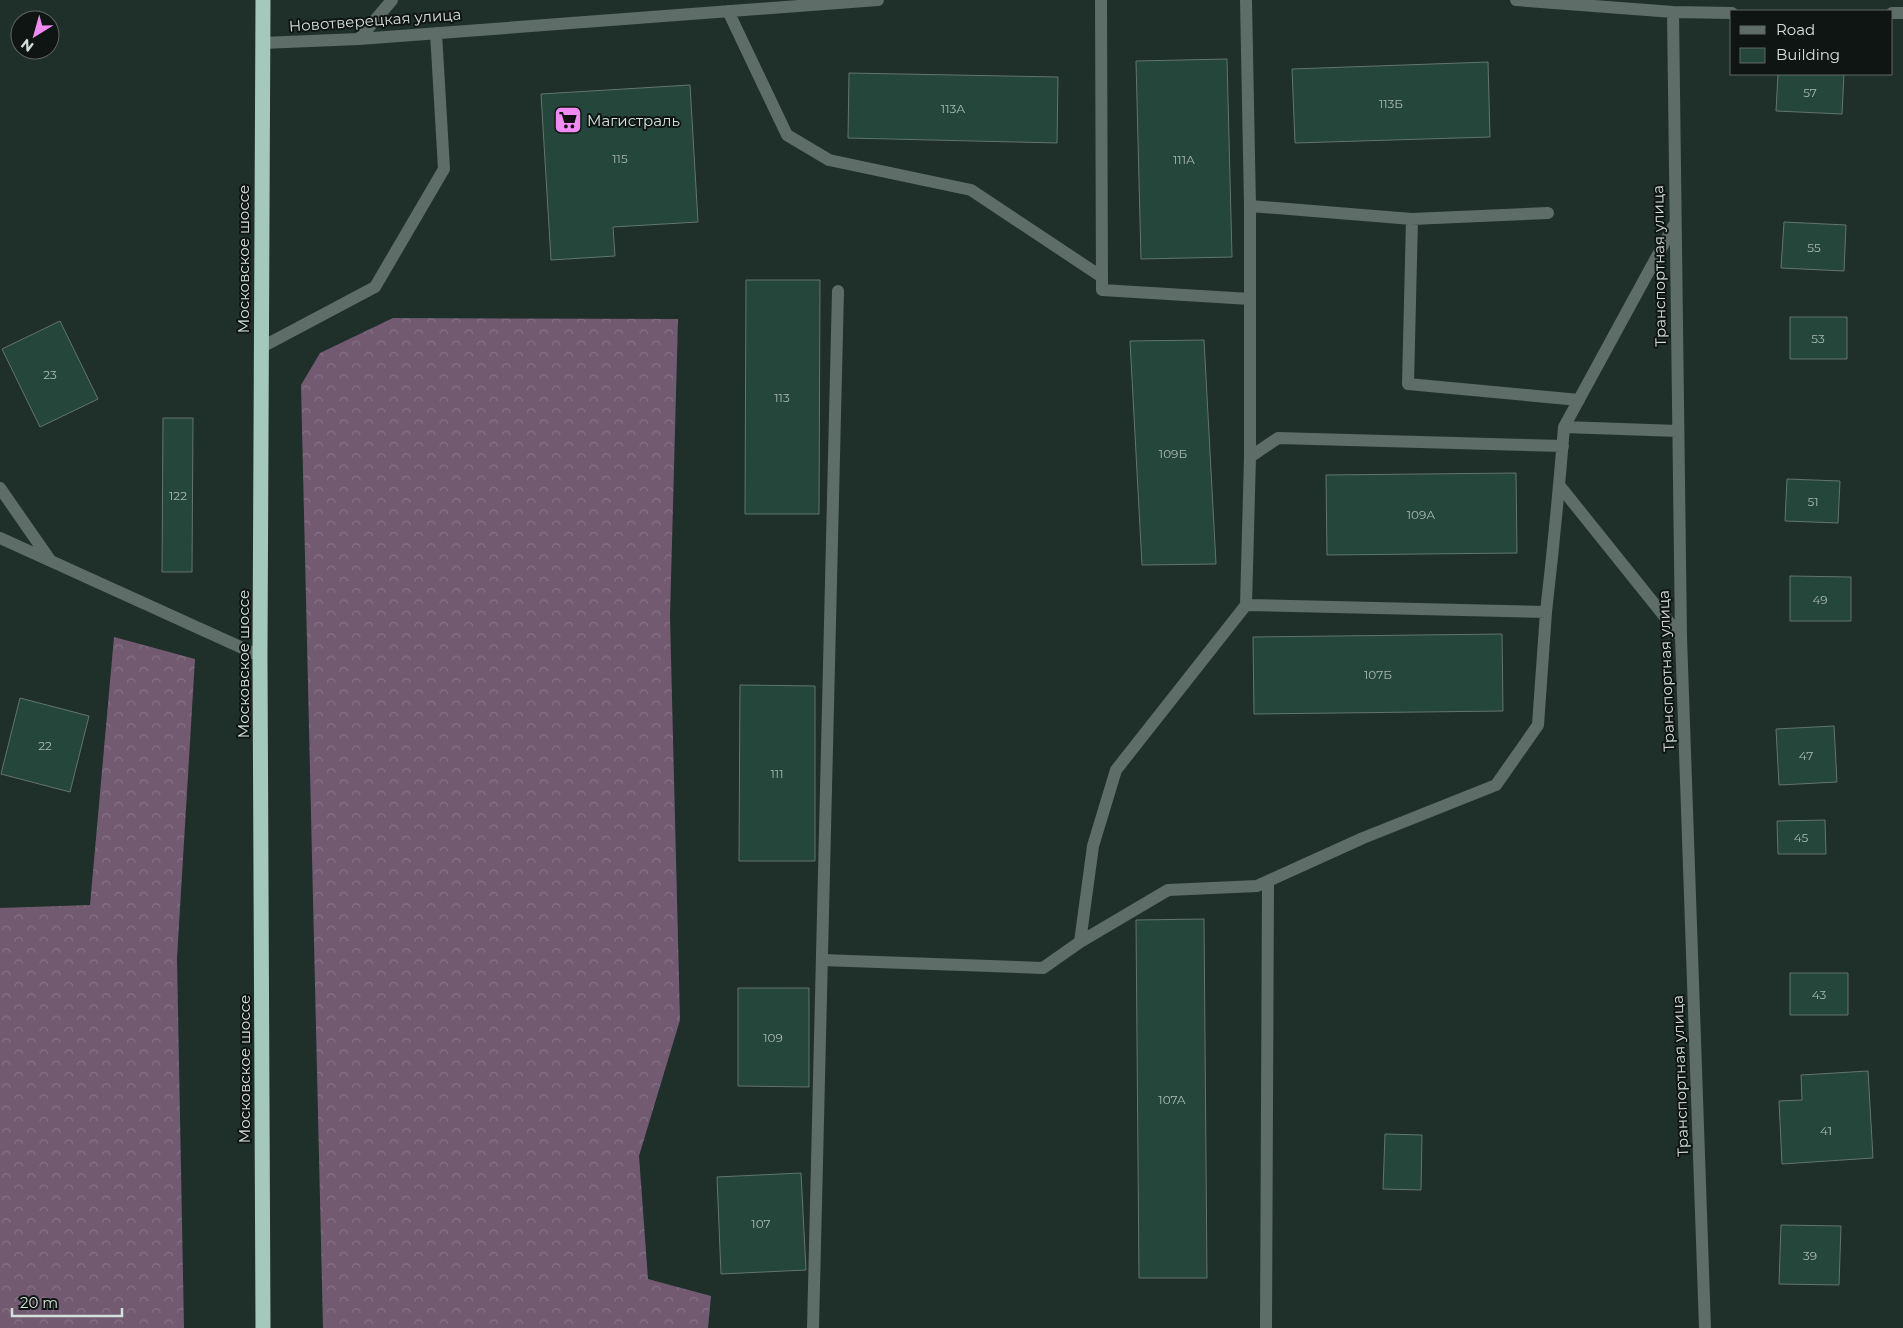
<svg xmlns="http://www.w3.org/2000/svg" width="1903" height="1328" font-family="Montserrat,sans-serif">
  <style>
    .forest { fill: url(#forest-crowns) }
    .building { fill: #25463b; stroke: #62756e }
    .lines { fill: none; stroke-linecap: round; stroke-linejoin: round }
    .minor { stroke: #5e6d68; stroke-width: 12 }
    .highway { stroke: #a4c8bb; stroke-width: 15 }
    .labels { text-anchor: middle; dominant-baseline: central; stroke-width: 4; stroke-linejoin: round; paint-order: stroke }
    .number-label { font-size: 12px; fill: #a9bab4 }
    .street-label { font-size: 15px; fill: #d5e0dc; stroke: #0e1513 }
    .poi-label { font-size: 15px; fill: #d5e0dc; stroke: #0e1513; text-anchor: start }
  </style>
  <defs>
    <pattern id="forest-crowns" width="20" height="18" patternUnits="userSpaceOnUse" patternTransform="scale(1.25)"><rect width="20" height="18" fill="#725b71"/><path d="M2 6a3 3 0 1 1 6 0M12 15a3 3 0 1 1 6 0" fill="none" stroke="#857285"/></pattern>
  </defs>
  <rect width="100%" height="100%" fill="#1f2f29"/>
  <path class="forest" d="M393,318L678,319L670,617L680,1020L639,1156L648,1279L711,1296L708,1328H323L301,385L320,353Z
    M114,637L195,659L177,958L184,1328H0V908L90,905Z"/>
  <path class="building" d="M1227,59L1232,257L1141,259L1136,61Z
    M1488,62L1490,137L1295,143L1292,69Z
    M849,73L1058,77L1057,143L848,138Z
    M1778,74H1844L1842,114L1776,111Z
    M690,85L698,222L613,227L615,256L551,260L541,94Z
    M1784,222L1846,225L1844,271L1781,268Z
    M746,280H820L819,514H745Z
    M1790,317H1847V359H1790Z
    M60,321L98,399L40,427L2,349Z
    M1204,340L1216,564L1142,565L1130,341Z
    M163,418H193L192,572H162Z
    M1516,473L1517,553L1327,555L1326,475Z
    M1787,479L1840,481L1838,523L1785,521Z
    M1790,576L1851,577V621H1790Z
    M1502,634L1503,711L1254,714L1253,637Z
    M740,685L815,686V861H739Z
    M20,698L89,716L70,792L1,774Z
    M1834,726L1837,782L1779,785L1776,729Z
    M1825,820L1826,854H1778L1777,821Z
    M1204,919L1207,1278H1139L1136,920Z
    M1790,973H1848V1015H1790Z
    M738,988H809V1087L738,1086Z
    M1868,1071L1873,1158L1782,1164L1779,1101L1802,1100L1801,1075Z
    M1385,1134L1422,1135L1421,1190L1383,1189Z
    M801,1173L806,1270L721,1274L717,1177Z
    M1781,1225L1841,1226L1839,1285L1779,1284Z"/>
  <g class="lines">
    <path class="minor" d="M1101,0L1102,290L1250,299
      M1246,0L1250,206
      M1516,0L1673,12L1732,13
      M728,11L787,135L829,160L971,190L1102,277
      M1673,12L1681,637L1705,1328
      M1892,13H1903
      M359,39L392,0
      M262,43L359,39L878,0
      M1548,213L1412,219L1408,384L1579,400
      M260,348L375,287L444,169L436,33
      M1564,427L1674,225
      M1563,446L1278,438L1250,457L1246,605L1546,612C1553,551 1559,489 1564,427L1678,431
      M1250,457V206L1412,219
      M1559,485L1681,637
      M0,488L50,560
      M0,538L260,656
      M1080,942L1093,846L1116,770L1246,605
      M822,960L1043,968L1080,942L1168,890L1257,886L1363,838L1496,785L1538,725L1546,612
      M813,1328L838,291
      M1266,1328L1268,882"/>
    <path class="highway" d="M263,0L260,656L263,1328"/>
  </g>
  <defs>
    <g id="supermarket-square" transform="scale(1.4375)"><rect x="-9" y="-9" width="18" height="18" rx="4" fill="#f28af3" stroke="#0e1513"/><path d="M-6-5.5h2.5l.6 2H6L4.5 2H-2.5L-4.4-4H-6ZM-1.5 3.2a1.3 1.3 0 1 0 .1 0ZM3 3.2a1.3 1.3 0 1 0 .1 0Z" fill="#111"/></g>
  </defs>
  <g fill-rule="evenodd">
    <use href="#supermarket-square" x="568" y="120"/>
  </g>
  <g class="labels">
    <g class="number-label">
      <text x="1810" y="92">57</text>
      <text x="1391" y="103">113Б</text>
      <text x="953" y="108">113А</text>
      <text x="620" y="158">115</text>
      <text x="1184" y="159">111А</text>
      <text x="1814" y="247">55</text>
      <text x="1818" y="338">53</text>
      <text x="50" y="374">23</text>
      <text x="782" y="397">113</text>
      <text x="1173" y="453">109Б</text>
      <text x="178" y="495">122</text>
      <text x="1813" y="501">51</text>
      <text x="1421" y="514">109А</text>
      <text x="1820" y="599">49</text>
      <text x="1378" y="674">107Б</text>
      <text x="45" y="745">22</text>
      <text x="1806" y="755">47</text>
      <text x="777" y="773">111</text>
      <text x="1801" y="837">45</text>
      <text x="1819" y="994">43</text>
      <text x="773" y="1037">109</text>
      <text x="1172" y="1099">107А</text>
      <text x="1826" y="1130">41</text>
      <text x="761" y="1223">107</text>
      <text x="1810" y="1255">39</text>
    </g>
    <g class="street-label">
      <text transform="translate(375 20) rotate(-4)">Новотверецкая улица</text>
      <text transform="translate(243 259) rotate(-90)">Московское шоссе</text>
      <text transform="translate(1659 266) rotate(-91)">Транспортная улица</text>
      <text transform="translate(243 664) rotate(-90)">Московское шоссе</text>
      <text transform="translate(1666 671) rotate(-92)">Транспортная улица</text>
      <text transform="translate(244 1069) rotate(-90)">Московское шоссе</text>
      <text transform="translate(1680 1076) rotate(-92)">Транспортная улица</text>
    </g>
    <g class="poi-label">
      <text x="587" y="120">Магистраль</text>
    </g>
  </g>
  <rect x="1730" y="10" width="162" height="65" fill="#0e1513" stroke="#5e6663"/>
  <rect x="1740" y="26" width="25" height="8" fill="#5e6d68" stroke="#5e6663"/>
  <text x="1776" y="35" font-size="15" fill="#d5e0dc">Road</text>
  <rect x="1740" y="48" width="25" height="15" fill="#25463b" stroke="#5e6663"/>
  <text x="1776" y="60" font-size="15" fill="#d5e0dc">Building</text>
  <g transform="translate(35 35) rotate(217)"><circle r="24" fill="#0e1513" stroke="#5e6663"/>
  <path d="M0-4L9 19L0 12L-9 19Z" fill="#f28af3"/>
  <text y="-8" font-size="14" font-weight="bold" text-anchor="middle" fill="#d5e0dc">N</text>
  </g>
  <path d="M12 1308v8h110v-8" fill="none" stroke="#d5e0dc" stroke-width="2.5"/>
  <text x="20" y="1308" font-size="15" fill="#d5e0dc" stroke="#0e1513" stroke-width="4" paint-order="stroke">20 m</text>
</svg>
